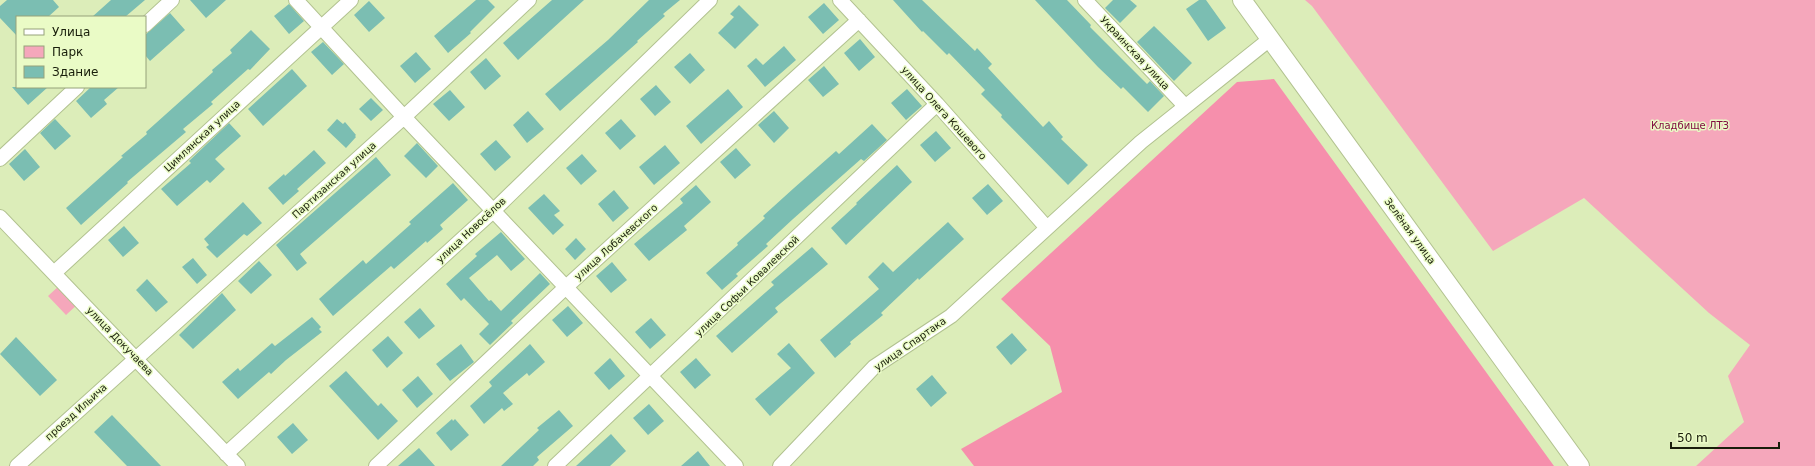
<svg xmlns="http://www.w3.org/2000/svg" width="1815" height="466" font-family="'DejaVu Sans',sans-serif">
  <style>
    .green { fill: #f5a7bb }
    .forest { fill: #f68fac }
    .building { fill: #7bbeb2 }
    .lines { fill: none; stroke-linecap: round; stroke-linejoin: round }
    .minor-casing { stroke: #b2c290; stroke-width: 16 }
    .tertiary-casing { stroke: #b2c290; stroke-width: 20 }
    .minor { stroke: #fff; stroke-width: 14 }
    .tertiary { stroke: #fff; stroke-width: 18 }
    .labels { text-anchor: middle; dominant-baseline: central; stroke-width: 3; stroke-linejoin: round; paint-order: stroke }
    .street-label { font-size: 10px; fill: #181d0a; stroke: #eafbc6 }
    .park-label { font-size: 10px; fill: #820e41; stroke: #eafbc6 }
  </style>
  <rect width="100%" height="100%" fill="#dcedb9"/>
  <path class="green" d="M1305,0H1815V466H1696L1744,422L1728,376L1750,345L1709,313L1584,198L1493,251L1312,6Z
    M60,285L78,304L66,315L48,296Z"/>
  <path class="forest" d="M1274,79L1554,466H974L961,449L1062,392L1050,346L1001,299L1237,82Z"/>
  <path class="building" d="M7,0H53L59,7L48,17H17V36L0,18V6Z
    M111,0H145L125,17H92Z
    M190,0H226L206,18Z
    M476,0H488L495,7L470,32L471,33L448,53L434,36Z
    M552,0H584L518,60L503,43Z
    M649,0H680L663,14L665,16L637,41L638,42L560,111L545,94L608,40Z
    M893,0H922L975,51L977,48L992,64L988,68L1043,127L1049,121L1063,137L1061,139L1088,165L1068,185L1001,117L1002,115L981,94L985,90L949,53L947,55L923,31L922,32Z
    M1035,0H1067L1091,25L1090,27L1147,84L1150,81L1164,96L1148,112L1123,87L1121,89L1098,67Z
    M1113,0H1130L1137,6L1120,23L1105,8Z
    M1199,0H1206L1226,28L1208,41L1186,9Z
    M369,1L385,18L369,32L354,15Z
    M824,3L839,20L823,34L808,17Z
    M289,4L304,21L289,34L274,16Z
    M739,5L759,25L735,49L718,33L734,17L730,14Z
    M170,13L185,30L150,61L145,55V35Z
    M1154,26L1192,63L1174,81L1137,42Z
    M251,30L270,49L250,70L248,69L211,102L213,104L183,129L186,132L127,182L128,183L81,225L66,208L123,157L121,156L147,134L146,132L213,72L212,70L232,53L230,50Z
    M860,39L875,57L859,71L844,53Z
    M323,42L344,64L332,75L311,52Z
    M784,46L796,60L765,87L747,66L756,58L763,65Z
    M416,52L431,69L415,83L400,66Z
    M690,53L705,70L690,84L674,67Z
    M486,58L501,76L485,90L470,72Z
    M824,66L839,84L823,97L808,80Z
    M292,69L307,86L263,126L248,109Z
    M656,85L671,102L655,116L640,99Z
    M12,87H48L28,105Z
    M91,87H119L104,100L107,104L91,118L76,101Z
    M728,89L743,107L701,144L686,126Z
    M907,89L922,106L906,120L891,103Z
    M450,90L465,107L449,121L433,104Z
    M371,98L383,110L371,121L359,109Z
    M528,111L544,129L527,143L513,125Z
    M774,111L789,128L774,143L758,125Z
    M55,119L71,136L55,150L40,133Z
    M337,119L343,124L345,122L356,135L355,136L356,137L346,148L327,130Z
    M621,119L636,136L620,150L605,133Z
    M229,123L241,136L215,159L225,169L210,183L207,180L177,206L161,189L191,163L189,161Z
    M872,124L887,140L864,161L861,159L793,219L766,244L768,246L736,274L738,276L722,290L706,273L738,245L737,243L765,218L763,216L794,188L836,151L839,154Z
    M936,131L951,148L935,162L920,145Z
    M496,140L511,157L495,171L480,154Z
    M417,143L438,166L426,178L404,156Z
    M665,145L680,163L654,185L639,167Z
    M736,148L751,165L735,179L720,162Z
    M25,149L40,167L24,181L9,164Z
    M314,150L326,163L297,189L299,191L283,205L268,188L284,174L285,176Z
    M582,154L597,171L581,185L566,168Z
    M376,157L391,175L300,254L307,263L297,271L276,245Z
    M897,165L912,182L846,245L831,228L857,204L856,203Z
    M453,183L468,200L440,225L443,229L427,243L426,241L394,269L391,266L333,316L319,299L363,260L366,264L411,224L409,222Z
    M988,184L1003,201L987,215L972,198Z
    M696,185L711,202L684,226L687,230L649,261L634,244L683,203L680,199Z
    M614,190L629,208L613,222L598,204Z
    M544,194L560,211L554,215L564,225L553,235L528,208Z
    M243,202L262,223L247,236L244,234L217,258L206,247L209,245L204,239Z
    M948,222L964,239L919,280L918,278L881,313L883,315L850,342L851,344L835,358L820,340L879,289L868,277L883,262L893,272Z
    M124,226L139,243L123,257L108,240Z
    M501,232L525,259L511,271L497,255L469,278L489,301L491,300L501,311L540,273L550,284L511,321L513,323L490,345L479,334L489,324L464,298L461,301L446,284L477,256L475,254Z
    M576,238L586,249L575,260L565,249Z
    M812,247L828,264L775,308L778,312L732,353L716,336L774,285L771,282Z
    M193,258L207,275L197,284L182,267Z
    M259,261L272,275L251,294L238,281Z
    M612,262L627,280L611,293L596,276Z
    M147,279L168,302L156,312L136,290Z
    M222,293L236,310L193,349L179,335Z
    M568,306L583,323L567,337L552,320Z
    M420,308L435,326L419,339L404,322Z
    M312,317L321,327L319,329L322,332L286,360L271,374L269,372L238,399L222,382L238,368L240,371L272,343L275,346Z
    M651,318L666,335L650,349L635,332Z
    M1012,333L1027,350L1011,365L996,347Z
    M388,336L403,353L387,368L372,350Z
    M16,337L57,380L40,396L0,354Z
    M789,343L815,373L770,416L755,399L791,368L777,354Z
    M461,344L474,362L450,381L436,364Z
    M530,344L545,362L529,376L527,373L503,393L513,404L504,411L502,408L484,424L470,406L492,386L489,382Z
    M610,358L625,376L609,390L594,373Z
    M696,358L711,375L695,389L680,372Z
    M346,371L378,406L381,403L398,421L378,440L329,386Z
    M932,375L947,393L931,407L916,389Z
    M418,376L433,394L417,408L402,390Z
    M649,404L664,421L648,435L633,418Z
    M559,410L573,426L537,457L539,460L533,466H501L539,430L537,428Z
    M112,415L161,466H127L94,432Z
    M452,419L453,421L455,419L469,435L451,451L436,433Z
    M293,423L308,440L292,454L277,437Z
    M611,434L626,451L610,466H576Z
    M419,448L435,466H398Z
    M698,451L710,466H681Z"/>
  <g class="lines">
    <g class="minor-casing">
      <path id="minor" d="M296,0L404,117L736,466
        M840,0L937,104L1047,228
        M1085,0L1185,106
        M145,25L172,0
        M0,159L77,87
        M0,217L238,466
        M54,273L351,0
        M226,454L493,211L710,0
        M17,466L404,117L529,0
        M376,466L566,287L859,20
        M555,466L937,104
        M780,466L874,367L951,316L1141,142L1270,39"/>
    </g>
    <g class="tertiary-casing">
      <path id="tertiary" d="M1242,0L1580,466"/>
    </g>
    <use href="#minor" class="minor"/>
    <use href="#tertiary" class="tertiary"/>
  </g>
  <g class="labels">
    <g class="street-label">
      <text transform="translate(1135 53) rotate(47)">Украинская улица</text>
      <text transform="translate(944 113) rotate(48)">улица Олега Кошевого</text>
      <text transform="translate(202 136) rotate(-43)">Цимлянская улица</text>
      <text transform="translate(334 180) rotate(-42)">Партизанская улица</text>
      <text transform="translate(471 230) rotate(-43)">улица Новосёлов</text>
      <text transform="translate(1410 231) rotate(54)">Зелёная улица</text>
      <text transform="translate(616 242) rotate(-42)">улица Лобачевского</text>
      <text transform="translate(747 286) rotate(-44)">улица Софьи Ковалевской</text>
      <text transform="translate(120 341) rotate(46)">улица Докучаева</text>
      <text transform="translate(910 344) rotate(-35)">улица Спартака</text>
      <text transform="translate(76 412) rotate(-42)">проезд Ильича</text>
    </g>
    <g class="park-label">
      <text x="1690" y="125">Кладбище ЛТЗ</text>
    </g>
  </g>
  <rect x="16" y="16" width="130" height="72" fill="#eafbc6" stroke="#96a27b"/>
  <rect x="24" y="29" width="20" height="6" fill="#ffffff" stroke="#96a27b"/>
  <text x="52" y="36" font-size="12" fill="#181d0a">Улица</text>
  <rect x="24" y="46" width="20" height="12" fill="#f5a7bb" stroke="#96a27b"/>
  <text x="52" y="56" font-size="12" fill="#181d0a">Парк</text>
  <rect x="24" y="66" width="20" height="12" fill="#7bbeb2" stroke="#96a27b"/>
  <text x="52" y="76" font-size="12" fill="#181d0a">Здание</text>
  <path d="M1671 442v6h108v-6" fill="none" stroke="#181d0a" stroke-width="2"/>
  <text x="1677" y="442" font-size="12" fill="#181d0a" stroke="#eafbc6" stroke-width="3" paint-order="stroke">50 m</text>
</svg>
